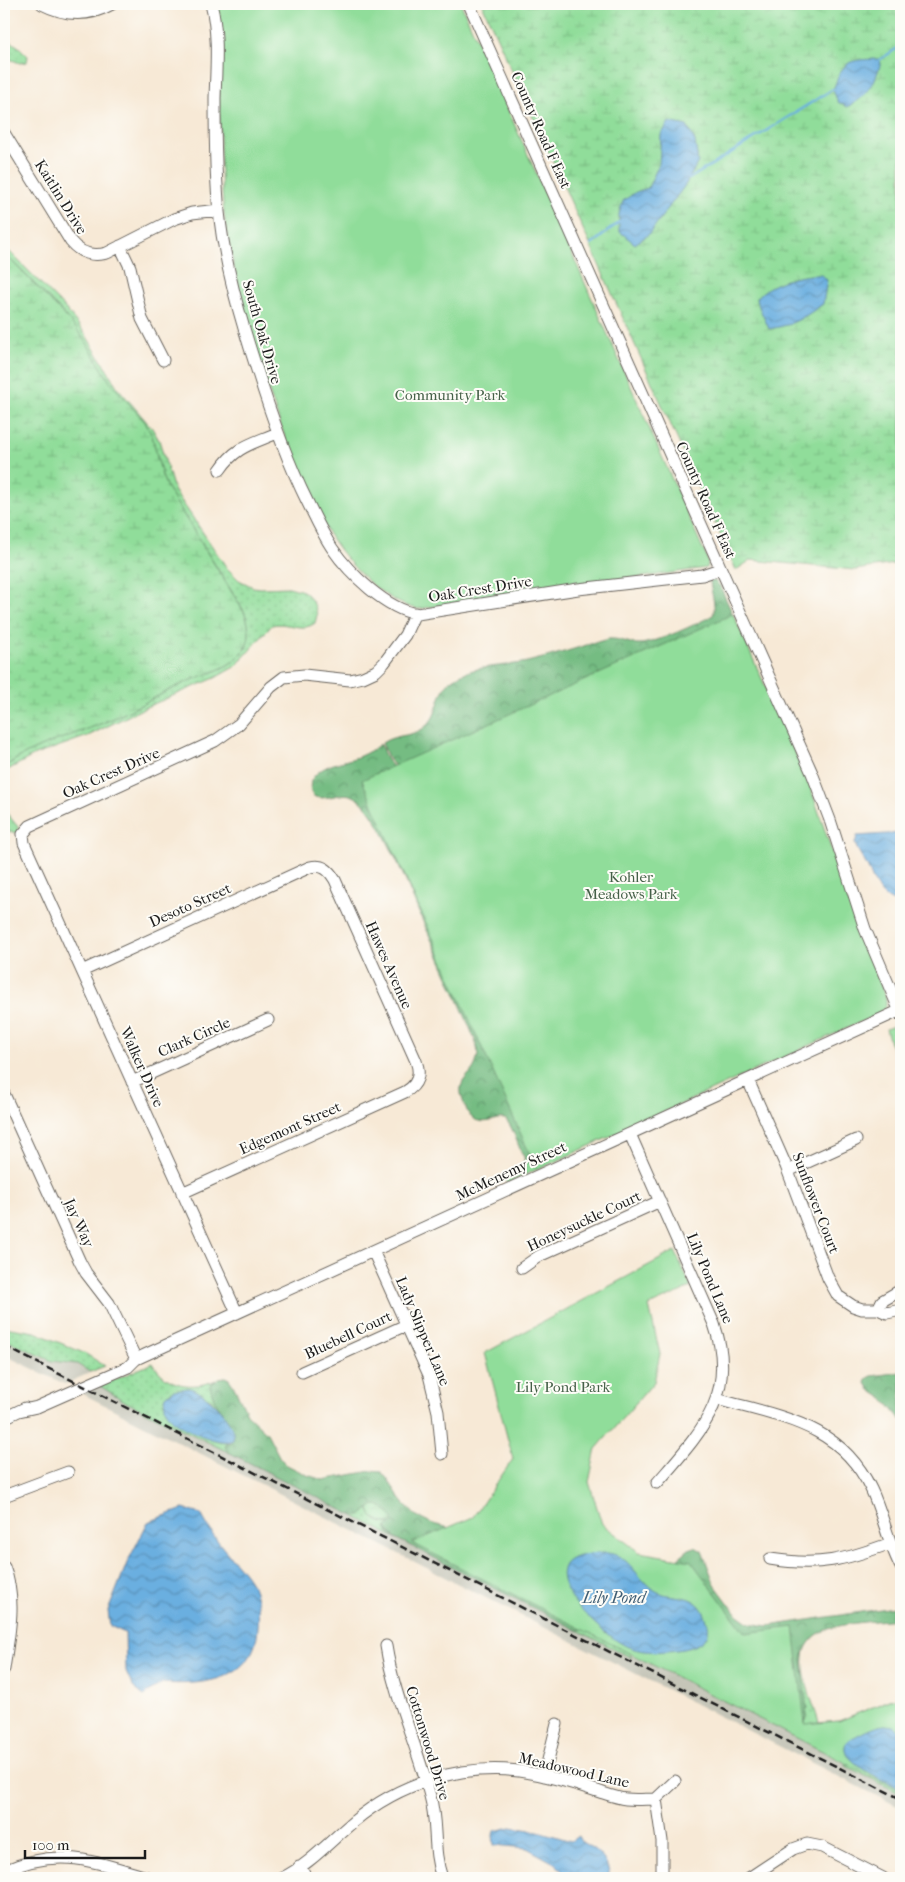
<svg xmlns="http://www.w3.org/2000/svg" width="905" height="1882" font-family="'IM FELL French Canon',serif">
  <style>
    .railway { fill: #c5c5b8 }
    .grass { fill: url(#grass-dots); stroke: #567c5b }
    .forest { fill: url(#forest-crowns); stroke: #486c4f }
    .wetland { fill: url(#wetland-marsh); stroke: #567c5b }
    .park { fill: #90dd9a; stroke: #567c5b }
    .water { fill: url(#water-waves); stroke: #44667e }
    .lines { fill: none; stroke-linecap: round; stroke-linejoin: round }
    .stream { stroke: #6bafe0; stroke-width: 2.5 }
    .minor-casing { stroke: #69645d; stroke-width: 13 }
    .minor { stroke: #fff; stroke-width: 11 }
    .rail { stroke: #1c1c1c; stroke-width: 2.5; stroke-dasharray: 8 4; stroke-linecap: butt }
    .labels { text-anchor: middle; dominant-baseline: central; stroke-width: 4; stroke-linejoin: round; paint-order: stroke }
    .street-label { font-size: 15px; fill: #1c1c1c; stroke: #fdfcf7 }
    .park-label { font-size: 15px; fill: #456048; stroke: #fdfcf7 }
    .water-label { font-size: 16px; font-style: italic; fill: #405e74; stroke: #fdfcf7 }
  </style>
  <defs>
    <pattern id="grass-dots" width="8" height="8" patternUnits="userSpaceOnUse" patternTransform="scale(1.25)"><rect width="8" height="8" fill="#90dd9a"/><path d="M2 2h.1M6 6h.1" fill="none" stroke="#7cbd84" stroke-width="1.8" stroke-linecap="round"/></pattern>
    <pattern id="forest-crowns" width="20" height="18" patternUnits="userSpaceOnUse" patternTransform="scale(1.25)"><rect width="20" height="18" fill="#74bc82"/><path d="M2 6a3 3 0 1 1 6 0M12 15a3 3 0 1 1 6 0" fill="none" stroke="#5e986a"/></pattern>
    <pattern id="wetland-marsh" width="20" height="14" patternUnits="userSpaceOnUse" patternTransform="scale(1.25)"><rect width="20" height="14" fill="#90dd9a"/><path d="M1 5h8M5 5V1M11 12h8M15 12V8" fill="none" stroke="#7cbd84"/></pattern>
    <pattern id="water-waves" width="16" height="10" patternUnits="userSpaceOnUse" patternTransform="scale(1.25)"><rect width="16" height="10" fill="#6bafe0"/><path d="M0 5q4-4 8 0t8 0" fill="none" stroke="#578eb5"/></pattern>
  </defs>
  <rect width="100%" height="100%" fill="#fdfcf7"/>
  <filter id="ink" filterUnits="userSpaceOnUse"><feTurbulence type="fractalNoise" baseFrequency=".02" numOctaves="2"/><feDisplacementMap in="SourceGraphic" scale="10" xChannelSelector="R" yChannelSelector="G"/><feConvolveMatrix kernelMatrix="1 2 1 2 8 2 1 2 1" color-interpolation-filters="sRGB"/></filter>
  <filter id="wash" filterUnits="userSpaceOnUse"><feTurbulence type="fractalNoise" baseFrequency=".0096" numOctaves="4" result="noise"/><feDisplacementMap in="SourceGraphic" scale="20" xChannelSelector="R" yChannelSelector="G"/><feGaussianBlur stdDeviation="1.12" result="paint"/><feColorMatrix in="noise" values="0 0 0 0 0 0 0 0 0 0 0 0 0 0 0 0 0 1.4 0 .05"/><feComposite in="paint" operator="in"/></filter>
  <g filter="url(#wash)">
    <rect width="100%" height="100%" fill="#f7e9d6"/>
    <path class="railway" d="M4,1338L67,1354L96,1370L65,1384L4,1355Z
      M97,1384L901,1791V1808L79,1392Z"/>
    <path class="grass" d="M4,37L19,47L28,56L27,62L20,63L4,57Z
      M4,246L64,307L84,332L118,388L152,428L159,440L174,490L227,568L239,580L253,587L261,588L289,587L303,591L308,595L315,606L317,615L315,623C302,633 287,621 272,625L236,666L215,678L144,708L88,736L35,755L4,772V767C34,745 70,736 105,722C134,710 161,693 191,680C208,673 228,669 241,654C252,642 250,626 244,611L167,488L162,476L152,436L145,422L117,392L104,374L85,340L58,308L4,253Z
      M4,810L19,828L17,833L4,831Z
      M896,1025L901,1038V1068L890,1043L886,1029Z
      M618,1133L507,1183L502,1176C513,1172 526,1170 524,1156L527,1162L531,1164L534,1161Z
      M4,1327L35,1332L86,1354L105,1366L90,1372L77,1364L52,1361L4,1339Z
      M153,1363C166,1387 193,1390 216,1380L212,1383L214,1399L230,1425L211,1399L171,1391L166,1396L164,1403C181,1416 207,1444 229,1442L225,1446L230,1453L126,1402L100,1386Z
      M369,1509C370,1519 382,1525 391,1523L388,1532L397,1539L352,1515L366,1512Z
      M587,1629L627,1651L632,1658L577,1630Z
      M806,1648C798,1671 813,1701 819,1723L839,1721L890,1700L901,1699L843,1724L804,1725L807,1717L802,1664V1658Z
      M844,1765H851L901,1789V1794Z"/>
    <path class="forest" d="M710,580L715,581L720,586L810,786L405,775L389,760L382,743C396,733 415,738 427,725C442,711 435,689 456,677C476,665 504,667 527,662C554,656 581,646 608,639C621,638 628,644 639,644C654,644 699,623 713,615C717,607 710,590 710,580Z
      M380,744L387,760L400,774L534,1161L531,1164C519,1158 516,1129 505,1119C496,1117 488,1124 479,1121C472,1120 468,1114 466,1108C451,1077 473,1080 477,1059C479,1053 477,1047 475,1040C458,998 439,956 420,915C408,886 396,856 380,828C374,817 363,798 350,795C338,791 305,811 311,781C321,763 343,763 360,756C367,753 374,749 380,744Z
      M901,1372V1420L885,1400L870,1390L866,1383L868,1378L872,1376Z
      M225,1377L229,1379L233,1385L248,1415L267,1433L280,1458L287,1465L307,1475L323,1480L371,1471L381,1472L386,1477L402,1501L415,1515L433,1524L466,1532L585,1629L577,1630L397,1539L386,1529L387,1526L393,1519L374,1505L362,1515H352L228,1452L225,1446L232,1441L230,1425L214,1399L210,1386L219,1378Z
      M695,1547L702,1551L715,1585L736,1613L750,1623L768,1626L901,1606V1619C880,1621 838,1622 820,1633C811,1638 805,1648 802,1658L807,1717L804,1725L677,1559L689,1549Z"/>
    <path class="wetland" d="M482,4H901V563L855,570L751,560L736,570Z
      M4,253L69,320L85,340L110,382L145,422L152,436L162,476L167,488L244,612C250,626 252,642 241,654C228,669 208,673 191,680C161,693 134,710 105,722C70,737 34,745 4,767Z
      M374,1505C382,1505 390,1512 393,1519L392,1522L384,1523L372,1517L369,1509Z"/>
    <path class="park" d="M216,4H461L707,558L708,564L706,568L418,609C383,603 343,560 326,529C295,471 273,407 254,343C242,303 232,264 225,222C221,190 220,157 220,124C218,84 217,44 216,4Z
      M733,614L810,786L856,923L886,998V1006L878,1014L537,1170L362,780Z
      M675,1251L691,1287L649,1306L660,1354L654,1382L596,1449L589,1482L602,1524L639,1552L691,1561L745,1633L794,1627L805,1724L839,1721L890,1700L901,1699V1791L412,1543L473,1517L513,1459L485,1353Z"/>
    <path class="water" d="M878,59L881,62C875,83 868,97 847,107L838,102L833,90C844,60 847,60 878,59Z
      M669,122L687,126L695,141L698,162L686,184L649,234L635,244L619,231V214L623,201L636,192L648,188L659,164L661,135Z
      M811,275H821L827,280L823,304C803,318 794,325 769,329L759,307L757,298C768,283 793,277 811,275Z
      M901,833V892L893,902C877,894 874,881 867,866C863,858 858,852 855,844L857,836Z
      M189,1388C205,1390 239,1425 233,1440C221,1447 180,1428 171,1418C165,1411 163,1404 166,1396L174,1390Z
      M183,1509L201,1514C206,1523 211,1532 217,1540C228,1556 247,1572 254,1589C259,1601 259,1615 258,1627C256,1680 204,1686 162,1683L144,1696L133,1687L126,1671L125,1633L110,1626L108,1611L127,1563L148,1522Z
      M607,1553C630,1555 636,1578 653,1589C672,1603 698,1587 707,1621C709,1626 709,1631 707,1636C701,1645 687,1649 676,1650C662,1652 646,1653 631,1648C610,1641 555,1594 563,1569C567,1554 594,1553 607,1553Z
      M885,1725L893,1726L901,1732V1789C890,1783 841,1762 845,1746C846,1741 852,1738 856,1736C865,1731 875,1726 885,1725Z
      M511,1827L538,1831L571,1841L578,1836C580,1841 582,1842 587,1845C601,1853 608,1862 610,1878H568L556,1864L527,1848L494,1845L493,1835L494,1831Z"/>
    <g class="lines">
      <path class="stream" d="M879,60L901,46
        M689,179L833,89
        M591,245L619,222"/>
    </g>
  </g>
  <g filter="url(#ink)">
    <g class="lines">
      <g class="minor-casing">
        <path id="minor" d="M42,4C65,16 89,17 112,4
          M211,4C219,34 216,67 215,98C215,136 215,174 219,212C225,266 240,318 257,370C271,415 286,459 307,501C315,517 322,533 332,548C349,573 386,609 417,614L578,589L702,575L720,569
          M469,4L812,773L830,820L865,929L901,1014
          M4,133L71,242C80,253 93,257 107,253L174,219L192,213L219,210
          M120,246L130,267L142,319L163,360
          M220,470C236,446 252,444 277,433
          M82,971L310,867C323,864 329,870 335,880L416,1061C421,1074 418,1085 405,1092L182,1193
          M748,1080L786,1166L828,1278L838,1296L853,1306L862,1309H878L887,1313L901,1310
          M132,1082L268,1020
          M4,1094L80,1262L86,1273L109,1303L136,1359
          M630,1134L714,1324C739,1395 700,1433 657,1483
          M788,1171L856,1140
          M373,1251L429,1375L438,1412L442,1454
          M522,1268L539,1256L660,1201
          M878,1309L882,1301L901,1290
          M237,1313L24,843L23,834L30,826L215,741L239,724L271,687L284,677L304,675L350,680L363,677L376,671L384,663L405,635L415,613
          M302,1372L406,1325
          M717,1399C779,1417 840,1423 871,1489C883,1514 888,1543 901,1567
          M19,1411L37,1407L128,1367L136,1359L901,1010
          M4,1418L25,1408
          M4,1496L68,1472
          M770,1559C819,1567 845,1560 891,1543
          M4,1567C17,1600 9,1634 4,1669
          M386,1646C394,1697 417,1745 430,1796C438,1823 432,1850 442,1878
          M544,1776L557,1724
          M656,1799L662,1841V1878
          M299,1867L307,1878
          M4,1871C61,1846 94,1862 150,1878
          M282,1878C309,1865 330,1841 353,1822C399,1783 460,1764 519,1771C546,1775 574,1783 600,1792C609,1795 617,1798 626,1799C636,1800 646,1799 656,1799L675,1781
          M749,1878L793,1849L807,1844L822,1847L883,1878"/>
      </g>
      <use href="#minor" class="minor"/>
      <path class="rail" d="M4,1346L901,1799"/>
    </g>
  </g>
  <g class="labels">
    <g class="street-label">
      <text transform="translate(541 130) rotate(66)">County Road F East</text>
      <text transform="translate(61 197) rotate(58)">Kaitlin Drive</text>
      <text transform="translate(262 332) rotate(74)">South Oak Drive</text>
      <text transform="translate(706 500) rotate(66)">County Road F East</text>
      <text transform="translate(480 589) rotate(-9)">Oak Crest Drive</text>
      <text transform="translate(111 773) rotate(-24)">Oak Crest Drive</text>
      <text transform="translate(190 905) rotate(-24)">Desoto Street</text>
      <text transform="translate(389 965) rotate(66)">Hawes Avenue</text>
      <text transform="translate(194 1037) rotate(-24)">Clark Circle</text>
      <text transform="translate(142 1067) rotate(66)">Walker Drive</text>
      <text transform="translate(290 1128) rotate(-24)">Edgemont Street</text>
      <text transform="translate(511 1171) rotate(-25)">McMenemy Street</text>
      <text transform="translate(816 1203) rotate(69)">Sunflower Court</text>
      <text transform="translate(584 1221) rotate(-25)">Honeysuckle Court</text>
      <text transform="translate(79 1223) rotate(66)">Jay Way</text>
      <text transform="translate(710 1278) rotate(67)">Lily Pond Lane</text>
      <text transform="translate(423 1331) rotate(67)">Lady Slipper Lane</text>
      <text transform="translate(348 1335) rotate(-25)">Bluebell Court</text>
      <text transform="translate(428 1743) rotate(73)">Cottonwood Drive</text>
      <text transform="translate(574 1770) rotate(13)">Meadowood Lane</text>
    </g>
    <g class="park-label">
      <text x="450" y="395">Community Park</text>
      <text x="631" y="877">Kohler<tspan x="631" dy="17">Meadows Park</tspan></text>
      <text x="563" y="1387">Lily Pond Park</text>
    </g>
    <g class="water-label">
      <text x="614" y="1597">Lily Pond</text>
    </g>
  </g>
  <rect width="905" height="1882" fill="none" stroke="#fdfcf7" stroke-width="20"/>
  <path d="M25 1850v8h120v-8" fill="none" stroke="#1c1c1c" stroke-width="2.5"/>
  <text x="32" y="1850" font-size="15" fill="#1c1c1c" stroke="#fdfcf7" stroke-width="4" paint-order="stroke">100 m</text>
</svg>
